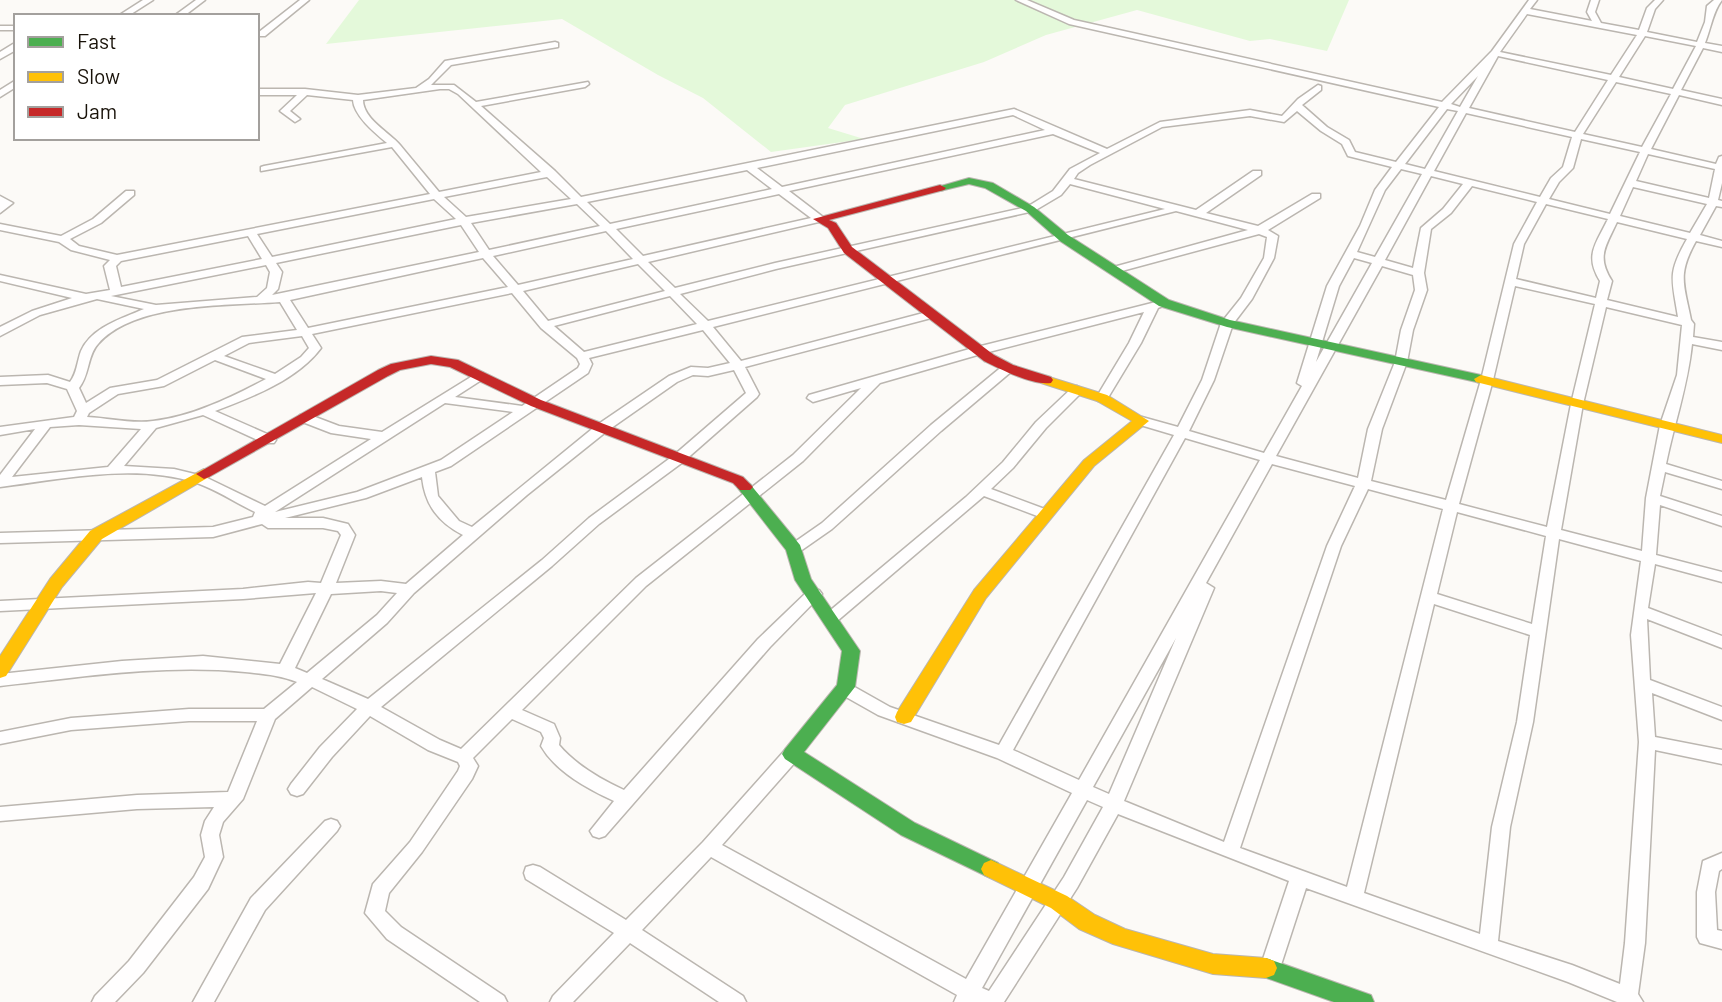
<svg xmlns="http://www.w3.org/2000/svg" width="1722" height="1002" font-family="Barlow,sans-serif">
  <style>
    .green { fill: #e4f9da }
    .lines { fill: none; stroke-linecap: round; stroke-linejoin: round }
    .street-casing { stroke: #bbb6b0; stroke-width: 3 }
    .fast-casing { stroke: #bbb6b0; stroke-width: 2 }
    .slow-casing { stroke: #bbb6b0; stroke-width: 2 }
    .jam-casing { stroke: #bbb6b0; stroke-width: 2 }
    .street { fill: #fffefe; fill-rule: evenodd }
    .fast { fill: #4caf50; fill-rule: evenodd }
    .slow { fill: #ffc107; fill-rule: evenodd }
    .jam { fill: #c62828; fill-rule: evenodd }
  </style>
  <rect width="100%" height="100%" fill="#fcfaf7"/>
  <path class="green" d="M359,0H1349L1327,51L1270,39L1250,41L1137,10L1046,35L984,62L845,105L828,128L864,139L771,152L703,98L658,75L562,19L326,44Z"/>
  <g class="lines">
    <g class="street-casing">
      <path id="street" d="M143,0H153L128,16H118Z
        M196,0H205L184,16H174Z
        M300,0H309L265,36H259V32Z
        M1016,0H1027L1074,20L1442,102L1492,51L1529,0H1537L1530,9L1592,21L1587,12L1591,0H1599L1595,12L1601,23L1639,30L1647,8L1655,0H1663L1655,9L1647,32L1697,42L1705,22L1707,6L1714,0H1722C1713,11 1711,28 1705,43L1722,46V52L1703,48L1681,90L1722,99V105L1679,95L1651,149L1716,164L1719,157L1722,156V183L1718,200L1722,201V207L1716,206L1700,235L1722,241V247L1696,241C1677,275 1684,284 1691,320L1694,324L1693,337L1722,342V350L1692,344C1688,385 1674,424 1666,464L1722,481V489L1665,472L1660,496L1722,516V526L1660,505L1656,555L1722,572V582L1655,564L1648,608L1722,636V648L1647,619L1650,680L1722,707V720L1652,693L1655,737L1722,750V764L1655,750L1645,943L1638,994L1643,1002H1617L1568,982L1306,888L1280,968L1277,974L1270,977L1263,974L1260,968L1289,881L1118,814L1077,888L1004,1002H954L957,995L711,857L642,930L743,996L746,1002H719L630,943L573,1002H550L553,996L614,933L526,879L524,873L526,867L533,865L540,867L626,920L703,842L786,749L792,747L798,749L801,754L798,759L722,845L966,979L1072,793L997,758L878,715L839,693L837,689L839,685L845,683L851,685L890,707L999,745L1174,435L1137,424L1135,421L1142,417L1178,427L1202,380L1221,323L1241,298L1264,258L1267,237L1259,234L1118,272H1110V268L1248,230L1176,211L713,327L741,361L931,311L937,315L935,317L745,367L759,394L757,397L683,462L599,524L552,566L381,707L440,740L461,749L636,578L793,455L861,388L813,402L807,398L809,395L973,348L1160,301H1168L1170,303L1158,308L1141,343L1106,401H1098L1096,398L1129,343L1144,312L981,354L880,383L803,461L646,586L522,710L554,724L560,738L559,745C576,765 600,779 624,790L758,639L809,590H819L822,594L770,647L605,836L599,838L593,836L590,831L614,801C588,789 556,772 541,746L544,738L541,732L512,719L473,758L478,766L472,779L422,852L389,893L385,911L401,927L504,996L507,1002H480L387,939L365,913L373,884L410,842L458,771L460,766L458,762L428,750L370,716L332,757L303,794L297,796L291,794L288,789L291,784L320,747L357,709L312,687L275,719L243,799L223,822L219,835L223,857L208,889L143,973L115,1002H92L95,996L129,961L194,877L205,857L201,835L205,821L214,807L137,809L0,821V807L137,795L228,792L257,721H189L71,730L0,744V732L71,718L189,709H264L297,682C280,675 263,674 245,672C163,664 81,677 0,686V674L122,661L203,656L280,664L316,593L243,599L0,611V601L243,589L308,582L321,583L341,535L338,531L323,528H268L262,524L213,537L0,543V533L213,527L253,517L255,512C236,503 217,490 197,483C135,463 63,479 0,487V475L35,429L0,435V427L74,417L77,411L67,389L47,383L0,385V377L48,375L70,382C77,373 77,362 81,351C92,327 121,319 144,309L97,299L40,315L0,336V327L32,311L72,298L0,281V275L86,294L110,290L104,266L110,260L71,250L59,242L0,230V224L61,236L93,219L126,191H134V195L101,223L70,239L79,246L117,255L430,194L392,147L261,171V167L264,166L387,143C375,133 354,116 353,100L307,95L290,111L300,119L295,122L280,111L297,95H257V89H305L358,95L416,88L429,79L445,61L555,42L558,43V47L451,65L431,85H454L476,102L588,82L589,84L585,87L481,106L555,171L581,197L1014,109L1107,149L1160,122L1250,110L1282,116L1298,99L1318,85L1321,86V90L1302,105L1327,127L1349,140L1355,152L1396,162L1439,107L1069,24ZM1527,14L1637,35L1611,75L1500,52ZM1645,36L1696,46L1673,89L1619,77ZM1498,56L1608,80L1575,132L1469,108ZM1478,76L1460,107L1451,104ZM1616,82L1671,94L1642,147L1583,134ZM440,89H449L458,94L541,172L439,192C426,176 413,161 400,145C389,132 363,119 363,100ZM1447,109L1458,111L1425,169L1405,164ZM1297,111L1321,131L1342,144L1348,156L1392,167L1375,190L1360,226L1327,286L1297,383L1302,386L1264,453L1189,431L1214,380L1233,324L1252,299L1274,258L1278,236L1268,230L1320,198V194H1312L1258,226L1206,213L1261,175V171H1253L1196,210L1074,179L1078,173L1090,165L1162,127L1250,116L1284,122ZM1466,113L1572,137L1563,167L1551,178L1540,197L1434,171ZM1013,115L1045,130L782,187L757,168ZM1053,134L1100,153L1070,169L1053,191L1027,207L775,263L675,288L648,262L823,221V217L789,191ZM1581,139L1640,152L1610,214L1549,199L1559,182L1573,168ZM1648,154L1715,169L1709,198L1636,181ZM1401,169L1422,174L1375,257L1357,252L1385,190ZM747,170L772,189L610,224L587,202ZM1431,176L1463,184L1443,209L1421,228L1413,268L1385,260ZM547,177L571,199L466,217L444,197ZM1070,184L1165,209L708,321L680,294L776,269L1034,211L1061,195ZM1472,186L1537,202L1514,244L1481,380L1446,500L1371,481L1382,429L1407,362L1413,330L1427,290L1424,273L1431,229L1451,213ZM1633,187L1707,204L1690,233L1620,216ZM779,194L811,218L643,256L616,229ZM434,199L456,219L272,257L257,234ZM577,204L600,226L489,250L471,223ZM1546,204L1608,219C1596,244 1584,255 1600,281L1596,298L1516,279L1524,244ZM1617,222L1687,239C1667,274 1672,279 1678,317L1607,300L1612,281C1596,256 1606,246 1617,222ZM461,225L479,252L272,295L278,289L282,272L276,263ZM606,231L633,259L518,285L493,256ZM248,236L262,259L121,287L116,266L121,261ZM483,258L508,287L308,328L290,300ZM1354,258L1372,263L1316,362L1339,286ZM638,264L665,291L548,321L523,291ZM266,265L270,272L267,288L257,297L156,305L111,296ZM1382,266L1413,275L1415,290L1401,330L1395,362L1368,429L1358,478L1276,456ZM1515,286L1595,304L1571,404L1547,527L1459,504L1493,380ZM512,293L541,328L577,358L580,364L578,368L522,406L455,397L483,379L485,376L483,373L479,372L382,432L339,426L310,415H300L299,418L300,421L331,433L371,439L265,506L203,476L174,469L124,466L156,428L203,415L264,443H274L276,440L274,437L215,411C252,397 297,380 321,348L312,334ZM670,296L697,324L584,352L554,326ZM280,302L297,330L242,337L157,380L110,388L86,403L79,388C90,374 87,356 98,344C135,302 228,306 280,302ZM1606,307L1682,325L1677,375L1660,425L1646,498L1642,551L1561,530L1583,404ZM703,330L730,363L708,368L691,367L669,376L597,425L472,527L459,521L438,496L435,472L451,466L588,373L592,364L589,358ZM302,336L309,348L301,357L275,374L224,356L249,343ZM215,360L266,379C232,397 191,417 153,421C131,424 109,418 87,417L89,413L118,394L164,386ZM734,370L746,393L673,456L589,518L542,560L368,699L322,679L387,623L414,593L527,495L607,431L677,382L693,375L708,376ZM445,403L513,412L441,460L357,492L275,512ZM79,425L141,429L108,467L12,477L50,427ZM1185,438L1260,460L1079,780L1013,750ZM1272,464L1355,486L1327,546L1224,842L1124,801L1214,588L1206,583ZM422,477C425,505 438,522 463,535L406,584L381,581L336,583L355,535L348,524L323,518H285L366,498ZM1368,489L1443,509L1347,887L1240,848L1341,546ZM1457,512L1546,536L1532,624L1437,594ZM1559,539L1641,561L1631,635L1639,742L1625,943L1620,984L1572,965L1498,941L1510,827L1533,722ZM381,591L397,593L377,615L307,673L295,668L331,594ZM1434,604L1530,635L1517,722L1492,827L1480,934L1364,893ZM1176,638L1109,794L1093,787ZM1087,800L1103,807L1064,877L989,991L982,988Z
        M0,26H16V30H0Z
        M13,44H16V50L0,59V52Z
        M16,80V87L0,97V90Z
        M0,196L13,203L0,213Z
        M1008,364L1014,368L1012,371L941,431L832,529L799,552H789L787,549L789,546L822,523L931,425L1004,365Z
        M1077,386L1083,390L1081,393L1046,428L1013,468L991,489L1050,511L1052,514L1050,517H1040L984,496L836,622H826L823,618L826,614L966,497L1003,462L1036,422L1073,387Z
        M331,819L337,821L340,826L337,831L265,910L214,1002H193L251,898L325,821Z
        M1722,853V869L1719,871L1715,892L1717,930L1722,931V949L1700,943L1697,937V892L1703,861Z"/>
    </g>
    <g class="fast-casing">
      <path id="fast" d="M969,178L993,183L1034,207L1068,235L1169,300L1230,320L1481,375L1488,379L1481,383L1227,327L1159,306L1060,241L1026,211L985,188L969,184L940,191L934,188Z
        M745,482L750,484L800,545L811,579L860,651L855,687L804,752L915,823L998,863L1001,869L998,875L991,878L984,875L901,835L785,759L782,754L785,749L837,685L842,651L795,580L786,550L737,487Z
        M1266,958L1371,995L1374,1002H1334L1258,975L1255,968L1258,961Z"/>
    </g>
    <g class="slow-casing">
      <path id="slow" d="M1481,375L1722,435V443L1476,382L1474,379Z
        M1046,376L1107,395L1149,421L1094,466L986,598L911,722L904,724L897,722L895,717L897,712L974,590L1084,460L1132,421L1097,401L1041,383L1039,380L1041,377Z
        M204,469L209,471L212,474L209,477L102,539L62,587L6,676L0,678V656L50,579L90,531Z
        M991,860L1067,896L1095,915L1125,929L1213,954L1266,958L1274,961L1277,968L1274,975L1266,978L1213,974L1113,944L1079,929L1051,908L984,875L981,869L984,863Z"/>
    </g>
    <g class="jam-casing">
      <path id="jam" d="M940,185L946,188L944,190L829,220L836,223L852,247L994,355L1013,365L1051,377L1053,380L1051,383C1033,386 1000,369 984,361L844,253L828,228L813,219Z
        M431,356L458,360L541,400L743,477L753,487L750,490H740L733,483L531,406L450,367L431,364L400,370L388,376L209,477L204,479L196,474L378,370L391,364Z"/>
    </g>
    <use href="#street" class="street"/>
    <use href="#fast" class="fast"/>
    <use href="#slow" class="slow"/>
    <use href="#jam" class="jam"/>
  </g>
  <rect x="14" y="14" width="245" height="126" fill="#ffffff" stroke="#a3a09d" stroke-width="2"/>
  <rect x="28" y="37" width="35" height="10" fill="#4caf50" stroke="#a3a09d" stroke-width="2"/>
  <text x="77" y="49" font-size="21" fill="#181209">Fast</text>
  <rect x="28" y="72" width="35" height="10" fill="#ffc107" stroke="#a3a09d" stroke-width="2"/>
  <text x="77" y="84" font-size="21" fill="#181209">Slow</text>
  <rect x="28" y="107" width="35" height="10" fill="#c62828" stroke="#a3a09d" stroke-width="2"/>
  <text x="77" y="119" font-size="21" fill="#181209">Jam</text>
</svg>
